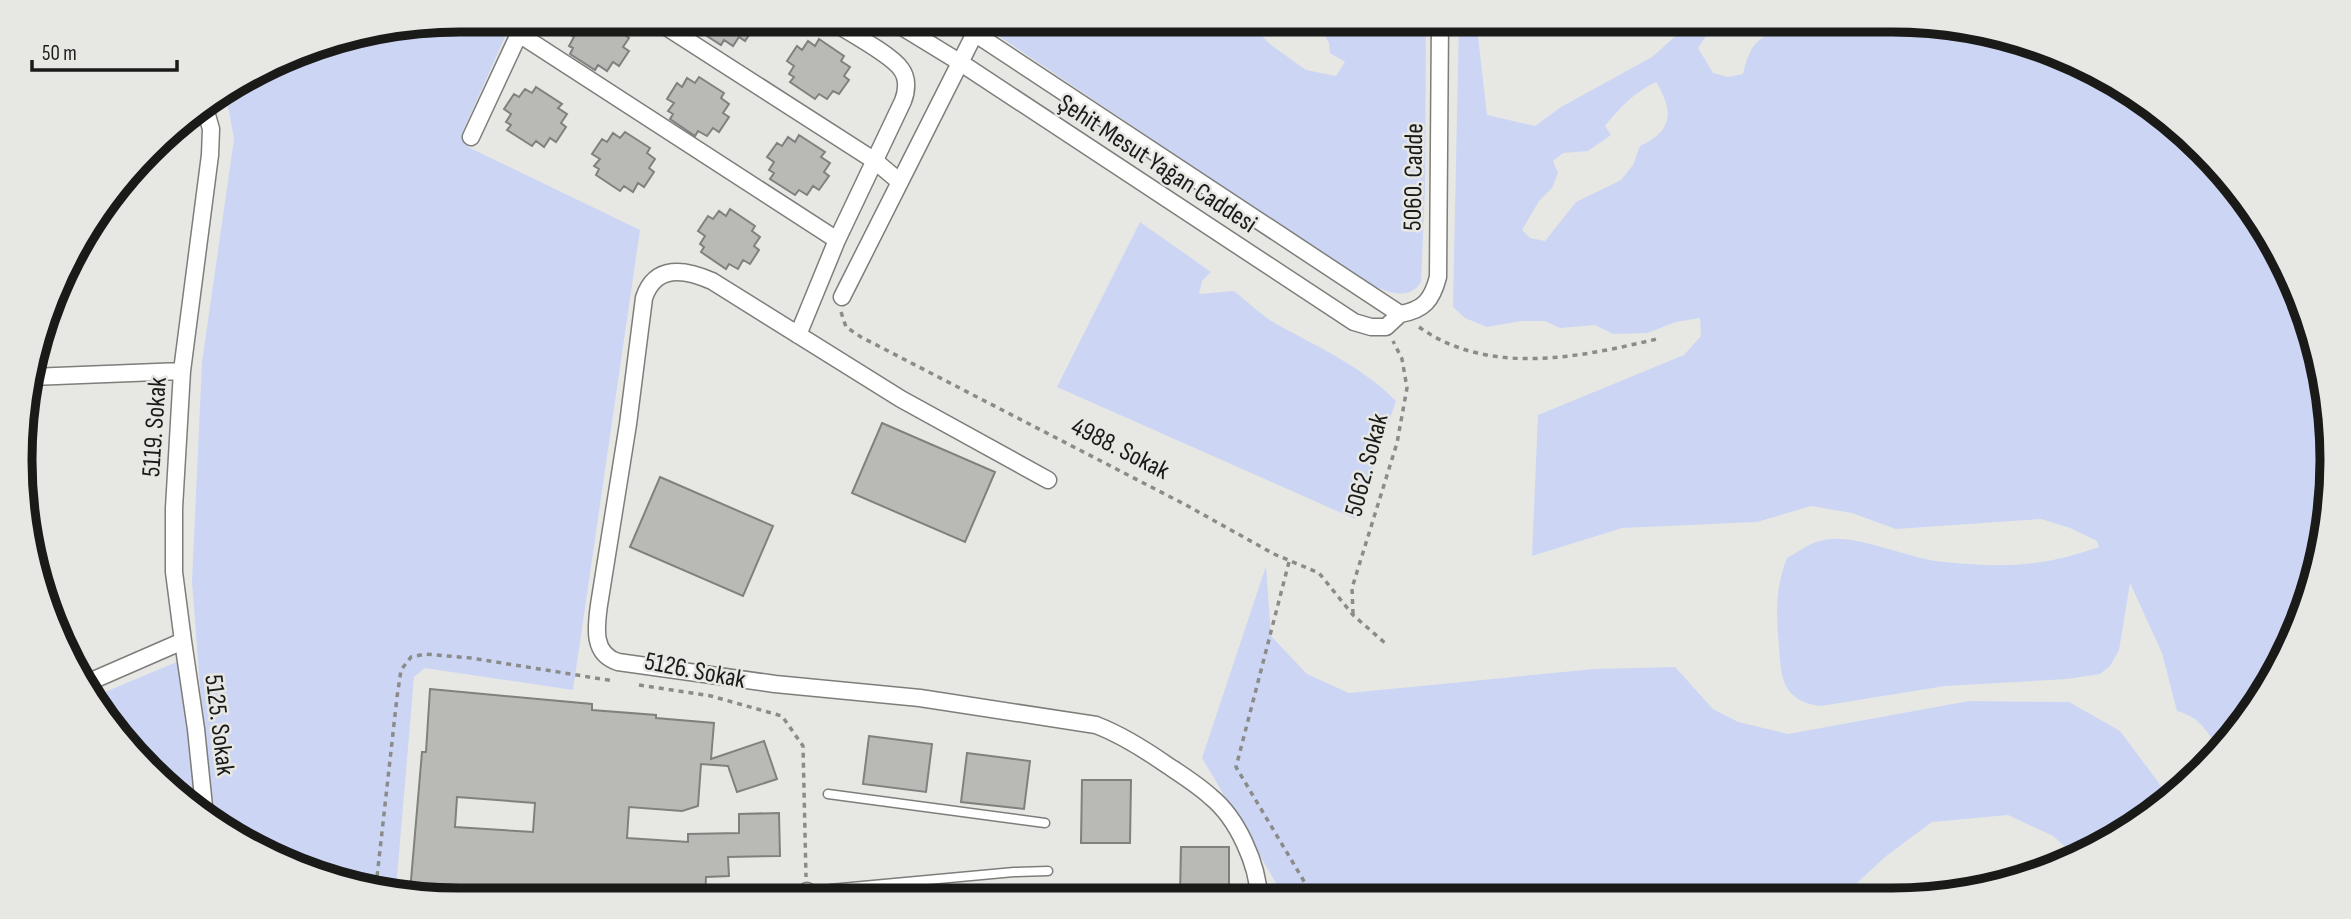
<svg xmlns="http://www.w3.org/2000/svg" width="2351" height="919" font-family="'Sofia Sans Condensed',sans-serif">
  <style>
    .green { fill: #ccd6f4; fill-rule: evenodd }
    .building { fill: #b9bab6; stroke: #80817e; stroke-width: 2; fill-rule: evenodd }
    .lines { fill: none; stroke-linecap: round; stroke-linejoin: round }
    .lane-casing { stroke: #7d7d7a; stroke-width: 11 }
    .street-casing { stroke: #7d7d7a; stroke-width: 19 }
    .path { stroke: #8b8c89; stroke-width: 3.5; stroke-dasharray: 5 5; stroke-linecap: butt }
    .lane { stroke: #fff; stroke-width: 8 }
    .street { stroke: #fff; stroke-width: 16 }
    .labels { text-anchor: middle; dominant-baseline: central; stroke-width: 5; stroke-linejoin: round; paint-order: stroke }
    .street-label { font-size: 26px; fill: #1a1a19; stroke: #e7e8e4 }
    .rim { fill: none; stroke: #1a1a19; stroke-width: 9 }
  </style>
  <rect width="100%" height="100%" fill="#e7e8e4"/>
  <path class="green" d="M460,19H513L463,131L468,147L640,230L573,690L425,668L414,677L396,889L318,877L214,821L203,727L192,581L202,362L234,139L229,111L223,97L318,43Z
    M982,19H1245L1271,45L1306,70L1336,76L1345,62L1330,53L1329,43L1315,19H1426L1425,190L1421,282C1403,313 1353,273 1332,260L1000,37Z
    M1459,19H1476L1487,115L1535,126L1561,107L1652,57L1695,19H1725L1708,33L1698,48L1713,73L1728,77L1743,74C1750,43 1759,35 1790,26L1791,19H1891L2033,42L2181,128L2286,264L2331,430L2309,601L2258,704L2226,740L2212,739C2202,724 2195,716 2177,711L2162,653L2130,583L2119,650L2110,666L2100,674L2067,679L1945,686L1821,706C1806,705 1791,698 1785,684C1780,672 1780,658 1779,646C1776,615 1775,588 1787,558C1798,552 1808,544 1820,541C1850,531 1904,557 1936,561C1998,568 2040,568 2099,547L2097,541L2070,528L2041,519L1896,529L1852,513L1811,506L1757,522L1622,528L1532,556L1538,415L1684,355L1701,336L1700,318L1676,322L1647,333L1613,334L1595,325L1560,328L1545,321H1521L1487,327L1465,318L1453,307ZM1656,82C1674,111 1673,131 1640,146L1633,165L1621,180L1576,202L1545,241L1530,238L1522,230L1539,201L1552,188L1558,173L1553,161L1563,153L1588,151L1611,135L1605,126C1619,108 1635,92 1656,82Z
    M1140,222L1211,272L1202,281L1199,294L1234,291C1249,303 1265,319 1282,327C1321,348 1365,369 1396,401L1355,519L1057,387Z
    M1266,566L1271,636L1307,674L1349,693L1594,669L1675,667L1713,709L1738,722L1788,734L1969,701L2069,702L2120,731L2170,798L2086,855L2077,857L2053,836L2008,815L1932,822L1885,857L1843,896L1285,898L1202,758Z
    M179,661L198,808V812L191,809L93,697Z"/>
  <path class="building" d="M575,19H612L624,27L621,32L629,38L623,47L629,51L619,66L613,62L607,71L598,65L595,70L570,54L573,48L569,46L574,37L567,33Z
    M702,19H744L755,26L745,41L739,37L733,46L724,40L721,45L696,29Z
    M819,39L844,56L841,61L850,67L844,76L849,80L839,94L833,91L827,99L819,94L815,99L790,82L794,77L789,74L794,66L787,61L797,46L802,50L808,41L815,46Z
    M699,77L724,93L721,98L729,104L723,113L729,117L719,132L713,128L707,136L698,131L695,136L670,119L673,114L668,111L674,103L667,99L677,83L682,87L687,78L695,83Z
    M536,87L562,104L558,108L567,114L561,123L566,127L556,142L550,138L544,147L536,141L532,146L507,130L511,125L506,122L511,114L504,109L514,94L519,97L525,89L532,93Z
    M625,132L650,148L647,153L655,159L649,168L654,172L644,187L638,183L633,192L624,186L620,191L596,175L599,169L594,166L600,159L592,154L602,139L607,142L613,133L620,138Z
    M799,135L825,152L821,157L830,163L824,172L829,176L819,190L813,186L807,195L799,190L795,195L770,179L774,173L769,170L774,162L767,157L777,143L782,146L788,137L795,142Z
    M730,209L755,226L752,231L760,237L754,246L759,250L750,264L743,260L738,269L729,264L726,269L701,252L704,247L700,244L705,236L698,231L708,216L713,219L719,211L726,216Z
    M882,423L995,472L965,542L852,493Z
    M660,477L773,526L743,596L630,547Z
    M430,689L592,704V710L656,715V718L714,723L711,759L764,741L777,779L737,792L728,766L701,764L698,806L682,811L629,807L627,838L688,842V834L739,833V814L779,813L780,856L728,857L729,876L706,877L705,899L529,900V893L451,889L450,898L410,892L422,752H426ZM457,797L535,803L533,832L455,827Z
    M869,736L932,744L926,792L863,784Z
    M967,753L1030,761L1024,809L961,802Z
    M1082,780H1131L1130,843H1081Z
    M1181,847H1229V898H1180Z"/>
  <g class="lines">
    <g class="lane-casing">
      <path id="lane" d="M828,794L1045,823
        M830,889L1014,872L1048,871"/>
    </g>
    <g class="street-casing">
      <path id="street" d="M654,19L875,161L900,182
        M889,19L961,63L1354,322L1371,327H1386L1400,314
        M953,19L1400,314
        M519,34L837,240
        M471,137L526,19
        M842,297L975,33
        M1400,314C1424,310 1432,300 1438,277L1440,19
        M798,335L837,240L903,101C907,91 908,78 901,69C891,54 845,30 828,19
        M31,377L182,371
        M1048,480L901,399L712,281C685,269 655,264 644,298L628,424L599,605C596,627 592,654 618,662L775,684L920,698L1096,725C1122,735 1144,749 1167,765C1182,775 1198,785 1211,797C1237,818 1258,864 1259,898
        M183,641L196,729L205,816
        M82,685L183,641L174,572V508L182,371L210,155L211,129L205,108
        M807,891V899"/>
    </g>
    <path class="path" d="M841,312L846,327L861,337L1186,505L1274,554L1319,573L1353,615L1385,643
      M1419,327C1489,377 1580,357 1657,339
      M1289,562L1236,767L1314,898
      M1353,614L1352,588L1397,443L1407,388L1402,359L1393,341
      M639,685L711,696L782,716L803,746L806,877
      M376,886L397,697L401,670L411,657L425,654L471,658L614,681"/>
    <use href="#lane" class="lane"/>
    <use href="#street" class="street"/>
  </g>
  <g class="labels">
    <g class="street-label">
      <text transform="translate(1157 164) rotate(33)">Şehit Mesut Yağan Caddesi</text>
      <text transform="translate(1414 177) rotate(-89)">5060. Cadde</text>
      <text transform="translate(155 427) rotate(-86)">5119. Sokak</text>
      <text transform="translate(1120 449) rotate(27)">4988. Sokak</text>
      <text transform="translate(1367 465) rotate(-75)">5062. Sokak</text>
      <text transform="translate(695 671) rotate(11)">5126. Sokak</text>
      <text transform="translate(219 725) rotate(83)">5125. Sokak</text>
    </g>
  </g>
  <path d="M0 0H2351V919H0ZM460 32H1892A428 428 0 0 1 2320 460V460A428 428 0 0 1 1892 888H460A428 428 0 0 1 32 460V460A428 428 0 0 1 460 32Z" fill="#e7e8e4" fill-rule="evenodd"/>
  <path class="rim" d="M460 32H1892A428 428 0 0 1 2320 460V460A428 428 0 0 1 1892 888H460A428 428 0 0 1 32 460V460A428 428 0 0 1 460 32Z"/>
  <path d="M32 60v10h145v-10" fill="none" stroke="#1a1a19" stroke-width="3.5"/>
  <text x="42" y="60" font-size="21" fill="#1a1a19" stroke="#e7e8e4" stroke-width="5" paint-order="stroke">50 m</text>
</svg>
